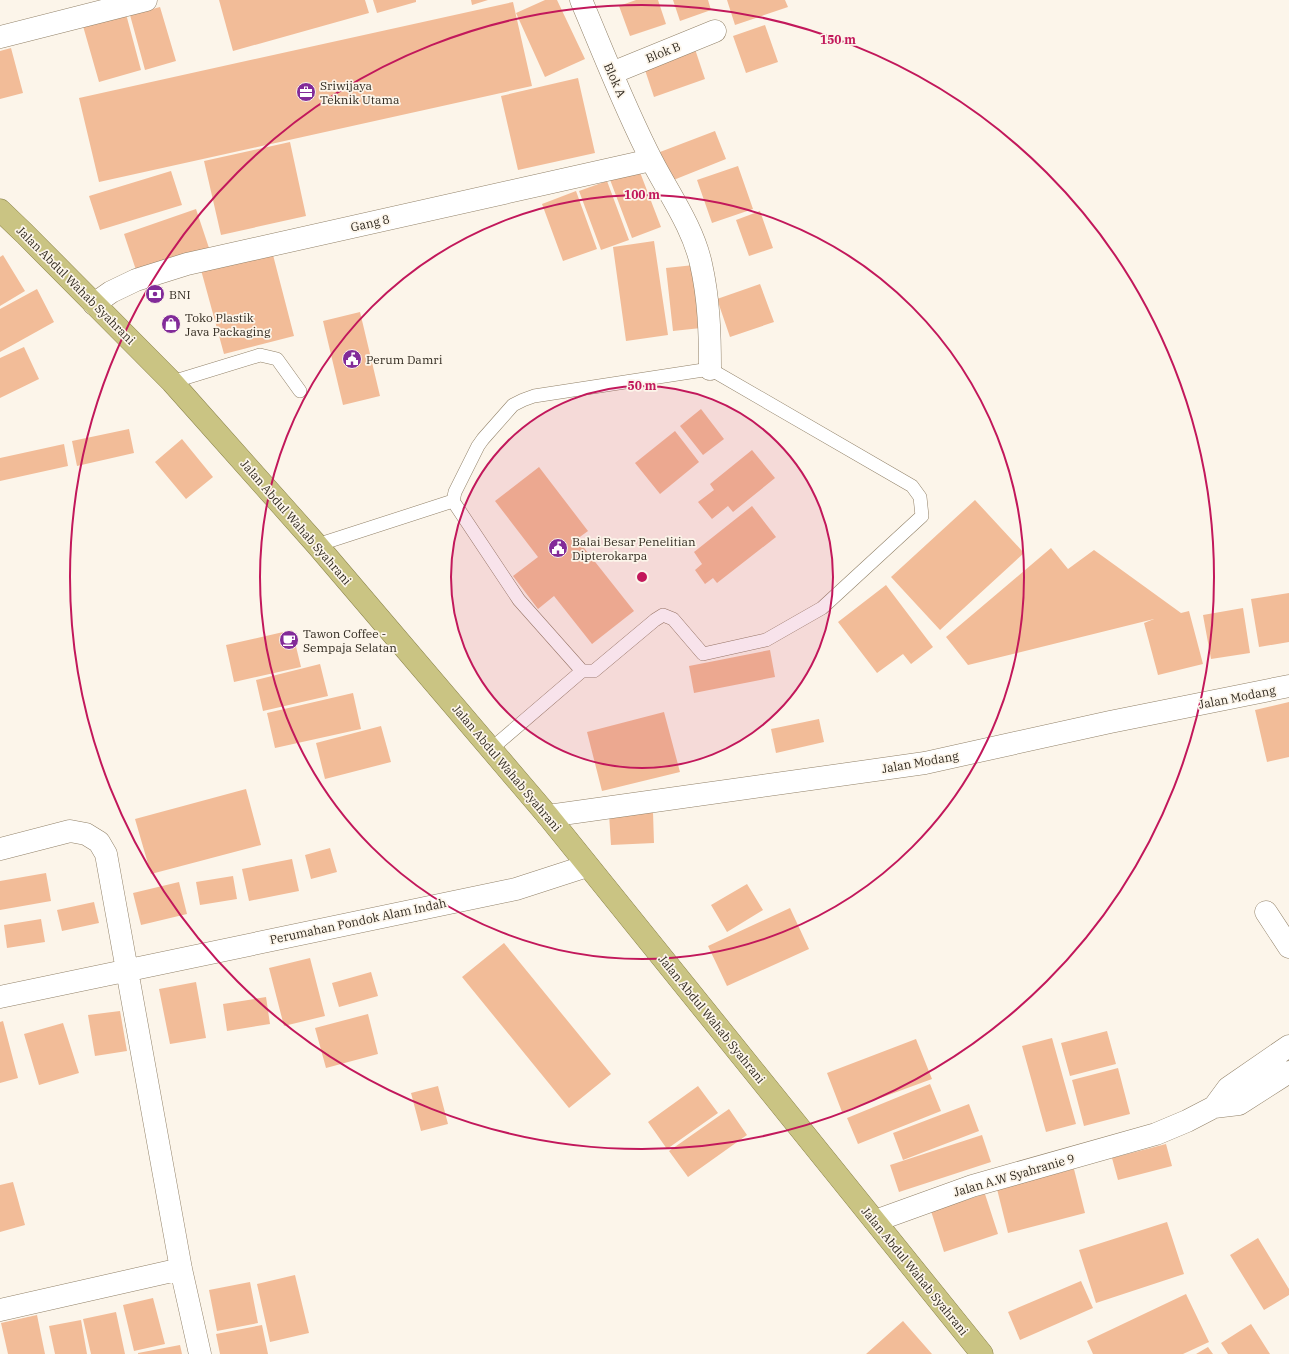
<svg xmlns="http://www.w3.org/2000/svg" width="1289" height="1354" font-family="'IBM Plex Serif',serif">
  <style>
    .building { fill: #f2bc98 }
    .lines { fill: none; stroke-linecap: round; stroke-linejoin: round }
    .service-casing { stroke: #918168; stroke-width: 14 }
    .minor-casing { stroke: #918168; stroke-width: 23 }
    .trunk-casing { stroke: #8c854d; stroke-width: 23 }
    .service { stroke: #fff; stroke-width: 13 }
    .minor { stroke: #fff; stroke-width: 22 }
    .trunk { stroke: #cac483; stroke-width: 22 }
    .ring { fill: none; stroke: #c2185b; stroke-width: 2 }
    .labels { text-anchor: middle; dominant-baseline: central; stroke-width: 3.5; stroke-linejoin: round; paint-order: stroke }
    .street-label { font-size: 12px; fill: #322b21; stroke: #fcf5ea }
    .poi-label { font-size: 12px; fill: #322b21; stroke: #fcf5ea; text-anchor: start }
    .centre { fill: #c2185b; stroke: #fcf5ea; stroke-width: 2 }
    .ring-label { font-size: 12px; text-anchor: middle; font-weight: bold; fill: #c2185b; stroke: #fcf5ea; stroke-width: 3.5; stroke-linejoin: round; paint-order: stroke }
  </style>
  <rect width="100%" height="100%" fill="#fcf5ea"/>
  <path class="building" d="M219,0H365L369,13L233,51Z
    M373,0H416V2L377,13Z
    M471,0H488L472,5Z
    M545,0H557L585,59L545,77L516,13Z
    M636,0H658L666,24L630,36L619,6Z
    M673,0H708L711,10L680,21Z
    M727,0H785L788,7L735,25Z
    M513,2L532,86L99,182L79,98Z
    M160,7L176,61L145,70L130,15Z
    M126,14L141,70L99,82L83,26Z
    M765,25L778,62L746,73L733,36Z
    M11,48L23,93L0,99V51Z
    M695,49L705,79L654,97L644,67Z
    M578,78L595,153L518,170L501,96Z
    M715,131L726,159L671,181L660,152Z
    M290,142L306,216L221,235L204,161Z
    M738,166L753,209L712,223L697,180Z
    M638,167L661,227L632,238L609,177Z
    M171,171L182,205L100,230L89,196Z
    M607,181L629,240L601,250L579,191Z
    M576,191L597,249L563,261L542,204Z
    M196,209L209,248L137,273L124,234Z
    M760,211L773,248L749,256L736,220Z
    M654,241L668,335L626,341L613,247Z
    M3,255L25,291L0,306V257Z
    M273,255L294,336L224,354L201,270Z
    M694,265L701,328L673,331L666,268Z
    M760,284L774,322L730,337L717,299Z
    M37,289L54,322L0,352V309Z
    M360,312L380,396L343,405L323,321Z
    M24,347L39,379L0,398V358Z
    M701,409L724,439L703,455L680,426Z
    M129,429L134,453L77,466L72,441Z
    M675,431L699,462L660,494L635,463Z
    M182,439L213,477L186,499L155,462Z
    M64,444L68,466L0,481V458Z
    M752,450L775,478L733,512L728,506L712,519L698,502L714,490L710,484Z
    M539,467L588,531L577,539L634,611L592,644L554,596L538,609L513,576L538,557L495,501Z
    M975,500L1024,553L940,630L891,577Z
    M752,506L776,537L717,583L713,578L705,584L695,570L702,564L694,552Z
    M1051,548L1068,569L1094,550L1181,613L1189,611L1203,664L1158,675L1144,623L1154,619L968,665L946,637Z
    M886,585L933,647L911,664L903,654L877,673L838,622Z
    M1289,593V642L1259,647L1251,599Z
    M1243,608L1250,653L1211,659L1203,615Z
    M292,630L301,667L234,682L226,645Z
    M770,650L775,677L694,693L689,666Z
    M320,664L328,696L263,711L256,680Z
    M353,693L361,729L275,748L267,713Z
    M1289,702V757L1267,762L1255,710Z
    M664,712L680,772L602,791L587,732Z
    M819,719L824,742L776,753L771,729Z
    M381,726L391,762L325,779L316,743Z
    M246,789L261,845L151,874L135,819Z
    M653,812L654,843L611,845L609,814Z
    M330,848L337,872L311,879L305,855Z
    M292,859L299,891L249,901L242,869Z
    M46,873L51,901L0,910V881Z
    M233,876L237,899L200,905L196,882Z
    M179,882L187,914L141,925L133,893Z
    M747,884L763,910L727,932L711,905Z
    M94,902L99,923L62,931L57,910Z
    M790,908L809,949L727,986L708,946Z
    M41,919L45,942L7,948L4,925Z
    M504,943L611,1074L569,1108L462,977Z
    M310,958L325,1016L284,1026L269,968Z
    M371,972L378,996L339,1007L332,983Z
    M196,982L206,1038L170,1044L159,989Z
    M266,997L270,1024L227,1031L223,1004Z
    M120,1011L127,1051L95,1056L88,1015Z
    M368,1014L378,1054L326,1068L315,1028Z
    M3,1021L18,1078L0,1083V1022Z
    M63,1023L79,1073L39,1085L24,1034Z
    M1107,1031L1116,1064L1070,1076L1061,1043Z
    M1052,1038L1076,1124L1046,1132L1022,1046Z
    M916,1039L932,1079L842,1112L827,1073Z
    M1118,1068L1130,1114L1084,1126L1072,1080Z
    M930,1084L941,1111L858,1144L847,1118Z
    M438,1086L448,1124L421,1131L411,1093Z
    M698,1086L718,1113L667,1149L648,1122Z
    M969,1104L979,1131L903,1160L893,1133Z
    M729,1109L747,1135L688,1177L669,1151Z
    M982,1135L991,1162L899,1192L890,1165Z
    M1166,1144L1172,1166L1118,1180L1112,1158Z
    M1074,1169L1085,1213L1008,1233L997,1189Z
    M13,1182L25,1225L0,1232V1185Z
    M985,1194L998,1234L944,1252L931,1211Z
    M1167,1222L1184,1274L1096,1303L1079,1250Z
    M1258,1238L1289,1289V1295L1264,1310L1230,1255Z
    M295,1275L309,1333L270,1342L257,1284Z
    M1081,1281L1093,1308L1020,1340L1008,1312Z
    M250,1282L258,1323L217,1331L209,1290Z
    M1186,1294L1209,1342L1183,1354H1093L1087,1341Z
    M153,1298L165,1344L134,1351L123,1305Z
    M116,1312L125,1354H91L83,1319Z
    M37,1315L45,1354H8L1,1323Z
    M81,1320L87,1354H55L49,1326Z
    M903,1321L932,1354H866Z
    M1251,1324L1270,1354H1228L1221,1343Z
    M262,1325L268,1354H220L216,1334Z
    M180,1345L182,1354H138V1353Z
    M1208,1347L1213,1354H1196Z"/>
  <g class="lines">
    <g class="service-casing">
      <path id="service" d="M172,382L260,355L277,359L300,391
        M317,545L453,501
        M491,749L582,671H594L655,620L663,615L673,619L703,654L766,640L822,608L922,516L920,497L912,486L710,369L534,396L523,400L513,405L483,439L478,446L455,492L453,501L519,600L582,671"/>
    </g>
    <g class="minor-casing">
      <path id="minor" d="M581,0C604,54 625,109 652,161C669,194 693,227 701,264C709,299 710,334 710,369
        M0,37L146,0
        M612,73L715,31
        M94,304L111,292L136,280L187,264L651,160
        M548,816L925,763L1110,722L1289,686
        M0,849L70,831L86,834L99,842L106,854L181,1269L200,1354
        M1266,912L1289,947
        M0,997L516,889L587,866
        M1214,1107L1228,1088L1289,1046
        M875,1221L972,1186L1156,1134L1187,1121L1214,1107L1239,1104L1289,1072
        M0,1310L181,1269"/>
    </g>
    <g class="trunk-casing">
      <path id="trunk" d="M0,210L25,234L172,382L317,545L548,816L982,1354"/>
    </g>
    <use href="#service" class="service"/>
    <use href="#minor" class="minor"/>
    <use href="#trunk" class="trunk"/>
  </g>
  <circle cx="642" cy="577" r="191" fill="#c2185b" fill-opacity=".12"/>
  <g class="ring">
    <circle cx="642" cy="577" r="191"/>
    <circle cx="642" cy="577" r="382"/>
    <circle cx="642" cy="577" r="572"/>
  </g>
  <defs>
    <g id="office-disc" transform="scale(1)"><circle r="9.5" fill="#822b99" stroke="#fcf5ea"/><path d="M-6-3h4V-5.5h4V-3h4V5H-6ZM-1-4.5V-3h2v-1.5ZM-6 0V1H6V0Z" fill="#fff"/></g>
    <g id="bank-disc" transform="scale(1)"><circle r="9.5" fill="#822b99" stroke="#fcf5ea"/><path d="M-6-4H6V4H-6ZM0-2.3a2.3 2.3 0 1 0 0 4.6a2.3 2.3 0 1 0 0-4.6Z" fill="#fff"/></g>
    <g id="shop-disc" transform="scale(1)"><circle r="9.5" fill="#822b99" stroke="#fcf5ea"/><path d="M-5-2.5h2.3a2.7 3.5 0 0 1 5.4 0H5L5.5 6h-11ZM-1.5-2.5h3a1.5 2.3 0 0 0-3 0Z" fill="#fff"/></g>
    <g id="civic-disc" transform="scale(1)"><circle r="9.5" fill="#822b99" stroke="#fcf5ea"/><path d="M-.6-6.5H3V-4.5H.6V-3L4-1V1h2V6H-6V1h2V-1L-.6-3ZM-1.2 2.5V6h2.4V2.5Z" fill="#fff"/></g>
    <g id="cafe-disc" transform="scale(1)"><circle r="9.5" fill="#822b99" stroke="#fcf5ea"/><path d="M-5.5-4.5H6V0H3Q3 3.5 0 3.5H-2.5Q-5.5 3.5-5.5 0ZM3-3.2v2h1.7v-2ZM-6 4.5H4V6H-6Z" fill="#fff"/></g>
  </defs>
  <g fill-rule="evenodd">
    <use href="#office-disc" x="306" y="92"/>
    <use href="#bank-disc" x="155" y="294"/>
    <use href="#shop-disc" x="171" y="324"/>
    <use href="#civic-disc" x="352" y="359"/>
    <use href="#civic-disc" x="558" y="548"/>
    <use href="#cafe-disc" x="289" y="640"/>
  </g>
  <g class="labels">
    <g class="street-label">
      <text transform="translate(663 52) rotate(-22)">Blok B</text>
      <text transform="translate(615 80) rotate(66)">Blok A</text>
      <text transform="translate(370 223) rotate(-13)">Gang 8</text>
      <text transform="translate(76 285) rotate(45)">Jalan Abdul Wahab Syahrani</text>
      <text transform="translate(296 522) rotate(49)">Jalan Abdul Wahab Syahrani</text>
      <text transform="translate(1237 697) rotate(-11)">Jalan Modang</text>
      <text transform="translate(920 762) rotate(-10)">Jalan Modang</text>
      <text transform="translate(507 768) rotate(50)">Jalan Abdul Wahab Syahrani</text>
      <text transform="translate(358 921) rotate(-12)">Perumahan Pondok Alam Indah</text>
      <text transform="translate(712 1019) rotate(51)">Jalan Abdul Wahab Syahrani</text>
      <text transform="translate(1014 1175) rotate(-16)">Jalan A.W Syahranie 9</text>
      <text transform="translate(915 1271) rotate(51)">Jalan Abdul Wahab Syahrani</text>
    </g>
    <g class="poi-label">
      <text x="320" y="85">Sriwijaya<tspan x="320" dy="14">Teknik Utama</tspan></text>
      <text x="169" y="294">BNI</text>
      <text x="185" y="317">Toko Plastik<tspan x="185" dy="14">Java Packaging</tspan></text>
      <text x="366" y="359">Perum Damri</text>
      <text x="572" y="541">Balai Besar Penelitian<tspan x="572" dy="14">Dipterokarpa</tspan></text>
      <text x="303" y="633">Tawon Coffee -<tspan x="303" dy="14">Sempaja Selatan</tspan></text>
    </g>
  </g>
  <circle cx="642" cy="577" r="6" class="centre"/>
  <g class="ring-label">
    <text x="838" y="44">150 m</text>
    <text x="642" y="199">100 m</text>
    <text x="642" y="390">50 m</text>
  </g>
</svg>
